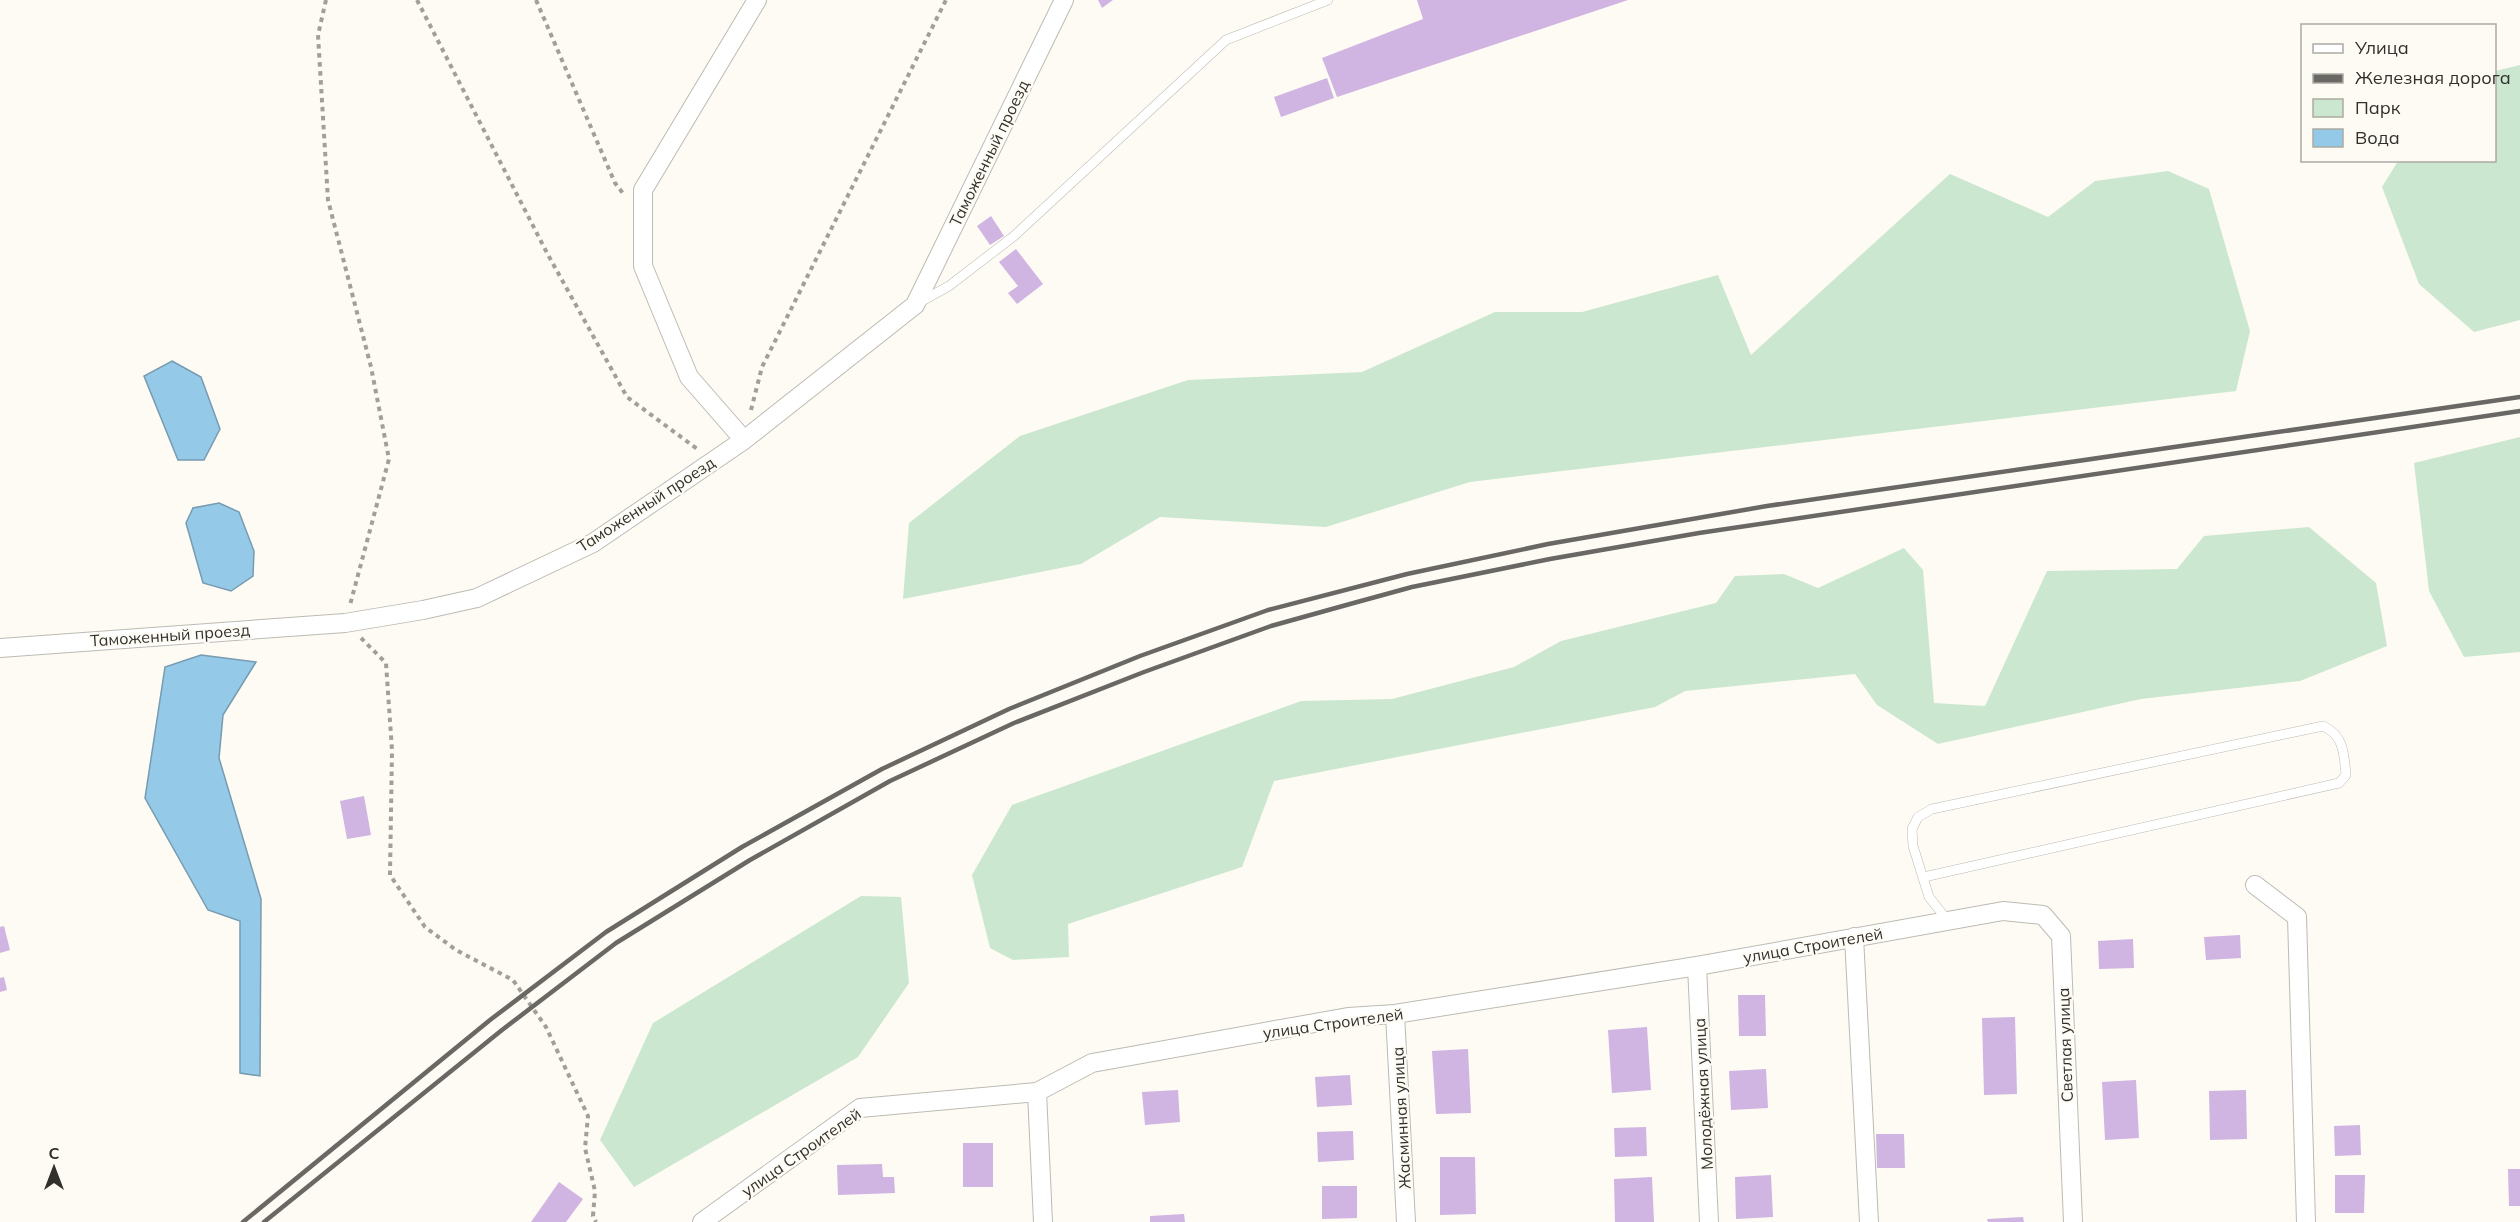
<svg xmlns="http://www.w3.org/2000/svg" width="2520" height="1222" font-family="Mulish,sans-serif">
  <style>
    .green { fill: #cce7cf }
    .water { fill: #95c9e8; stroke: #779bb0; stroke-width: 1.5 }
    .building { fill: #d0b4e2 }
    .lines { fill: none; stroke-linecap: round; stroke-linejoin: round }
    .service-casing { stroke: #bcbbb3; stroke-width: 10 }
    .minor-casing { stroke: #bcbbb3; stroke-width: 20 }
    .path { stroke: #a19f9a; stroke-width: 4; stroke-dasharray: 4.5 4.5; stroke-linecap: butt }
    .service { stroke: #fff; stroke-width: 9 }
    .minor { stroke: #fff; stroke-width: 18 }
    .rail { stroke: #696864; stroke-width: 4.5 }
    .labels { text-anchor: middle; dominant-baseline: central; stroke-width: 4.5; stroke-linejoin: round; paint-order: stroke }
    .street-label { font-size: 16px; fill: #31302d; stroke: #fdfbf3 }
  </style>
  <rect width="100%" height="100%" fill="#fdfbf3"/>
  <path class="green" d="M2520,65V320L2474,332L2419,284L2382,187L2398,161L2494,160L2495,71Z
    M2168,171L2209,189L2250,331L2236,391L1470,482L1326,527L1160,517L1081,564L903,599L909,523L1020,436L1188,380L1362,372L1495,312H1582L1718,275L1751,355L1950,174L2048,217L2095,181Z
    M2520,437V652L2464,657L2429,591L2414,463Z
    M2309,527L2376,583L2387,646L2300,681L2141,699L1938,744L1877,705L1855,674L1685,691L1655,707L1274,781L1242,867L1068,924L1069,957L1013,960L990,948L972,875L1012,805L1301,701L1392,699L1514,667L1561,641L1716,603L1735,576L1784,574L1818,588L1904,548L1923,570L1934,703L1985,706L2047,571L2177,569L2204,536Z
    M861,896L901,897L909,983L858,1057L634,1187L600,1140L653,1023Z"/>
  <path class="water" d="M172,361L201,377L220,429L204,460H178L144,376Z
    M219,503L239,512L254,551L253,576L231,591L203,583L186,523L193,508Z
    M201,655L256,662L223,715L219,758L261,899L260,1076L240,1073V921L208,910L145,798L165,667Z"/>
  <path class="building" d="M1098,0H1113L1102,8Z
    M1417,0H1628L1337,97L1322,58L1423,19Z
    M1327,78L1334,98L1281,117L1274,97Z
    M991,216L1004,236L990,245L977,226Z
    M1016,249L1043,284L1017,304L1008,293L1018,286L999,262Z
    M364,796L371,835L347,839L340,801Z
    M4,926L10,950L0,953V927Z
    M2240,935L2241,958L2206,960L2204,937Z
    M2133,939L2134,968L2099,969L2098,941Z
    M4,977L7,990L0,992V978Z
    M1738,995H1765L1766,1036H1739Z
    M2015,1017L2017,1094L1984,1095L1982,1018Z
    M1647,1027L1651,1090L1612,1093L1608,1030Z
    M1468,1049L1471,1113L1436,1114L1432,1051Z
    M1766,1069L1768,1108L1731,1110L1729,1071Z
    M1350,1075L1352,1105L1317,1107L1315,1077Z
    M2136,1080L2139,1138L2105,1140L2102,1082Z
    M1178,1090L1180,1122L1145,1125L1142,1092Z
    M2246,1090L2247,1139L2210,1140L2209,1091Z
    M2360,1125L2361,1155L2335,1156L2334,1126Z
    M1646,1127L1647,1156L1615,1157L1614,1128Z
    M1353,1131L1354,1160L1318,1162L1317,1132Z
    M1876,1134H1904L1905,1168H1877Z
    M963,1143H993V1187H963Z
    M1440,1157H1475L1476,1214L1440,1215Z
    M882,1164L883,1177H894L895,1193L838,1195L837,1165Z
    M2508,1169H2520V1206H2509Z
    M1771,1175L1773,1217L1736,1219L1735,1177Z
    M2335,1175H2365L2364,1213H2335Z
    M1652,1177L1654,1222H1615L1614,1179Z
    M559,1182L583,1199L566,1222H531Z
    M1322,1186H1357V1218L1322,1219Z
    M1184,1214L1185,1222H1150V1216Z
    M2023,1217L2024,1222H1988L1987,1219Z"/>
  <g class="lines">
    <g class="service-casing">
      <path id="service" d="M920,302L949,286L1014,236L1226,40L1328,0
        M1924,877L2339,783L2346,775C2344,754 2344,735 2323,726L1932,809L1918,817L1912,829L1913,846L1929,897L1948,921"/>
    </g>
    <g class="minor-casing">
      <path id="minor" d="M744,440L689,377L643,266V190L757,0
        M0,648L345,623L423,610L477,598L593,543L744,440L915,305L1064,0
        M2255,885L2297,917L2306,1222
        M1854,937L1869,1222
        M1697,966L1709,1222
        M1395,1014L1406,1222
        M1037,1092L1043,1222
        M702,1222L860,1108L1037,1092L1092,1063L1348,1017L1395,1014L1697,966L2003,911L2043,915L2061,936L2073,1222"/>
    </g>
    <path class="path" d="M326,0L318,35L328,200L371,367L389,459L350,605
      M417,0L547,253L627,397L700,451
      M536,0L615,183L625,196
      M751,410L762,367L946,0
      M361,638L386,663L392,750L390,875L425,927L456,950L513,980L546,1027L588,1116L585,1148L595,1191L593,1216L596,1222"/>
    <use href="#service" class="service"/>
    <use href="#minor" class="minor"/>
    <path class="rail" d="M243,1222L490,1020L606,932L742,847L882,769L1009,709L1140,656L1268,610L1407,574L1548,544L1767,506L2520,397
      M264,1222L502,1030L616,943L750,860L890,781L1014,723L1144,672L1271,626L1350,604L1412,587L1550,559L1699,533L2520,411"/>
  </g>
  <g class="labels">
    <g class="street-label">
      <text transform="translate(989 153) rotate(-64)">Таможенный проезд</text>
      <text transform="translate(646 504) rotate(-33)">Таможенный проезд</text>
      <text transform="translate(170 635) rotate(-4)">Таможенный проезд</text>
      <text transform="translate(1813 945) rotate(-10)">улица Строителей</text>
      <text transform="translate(1333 1023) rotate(-8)">улица Строителей</text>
      <text transform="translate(2065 1045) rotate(-92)">Светлая улица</text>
      <text transform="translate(1703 1094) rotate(-93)">Молодёжная улица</text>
      <text transform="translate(1401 1118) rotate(-93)">Жасминная улица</text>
      <text transform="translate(801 1152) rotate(-35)">улица Строителей</text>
    </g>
  </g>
  <rect x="2301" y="24" width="195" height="138" fill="#fdfbf3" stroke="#abaaa4" stroke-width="1.5"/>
  <rect x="2313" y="44" width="30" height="9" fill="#ffffff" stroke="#abaaa4" stroke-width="1.5"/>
  <text x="2355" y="54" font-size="18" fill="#31302d">Улица</text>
  <rect x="2313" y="74" width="30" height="9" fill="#696864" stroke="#abaaa4" stroke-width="1.5"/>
  <text x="2355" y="84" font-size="18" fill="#31302d">Железная дорога</text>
  <rect x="2313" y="99" width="30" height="18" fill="#cce7cf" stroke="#abaaa4" stroke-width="1.5"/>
  <text x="2355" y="114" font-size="18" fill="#31302d">Парк</text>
  <rect x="2313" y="129" width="30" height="18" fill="#95c9e8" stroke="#abaaa4" stroke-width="1.5"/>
  <text x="2355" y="144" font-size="18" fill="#31302d">Вода</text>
  <g transform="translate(54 1168)" stroke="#fdfbf3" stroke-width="4.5" paint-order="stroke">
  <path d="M0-4.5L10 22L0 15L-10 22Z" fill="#31302d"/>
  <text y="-9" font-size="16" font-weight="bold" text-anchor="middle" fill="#31302d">С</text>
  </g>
</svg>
